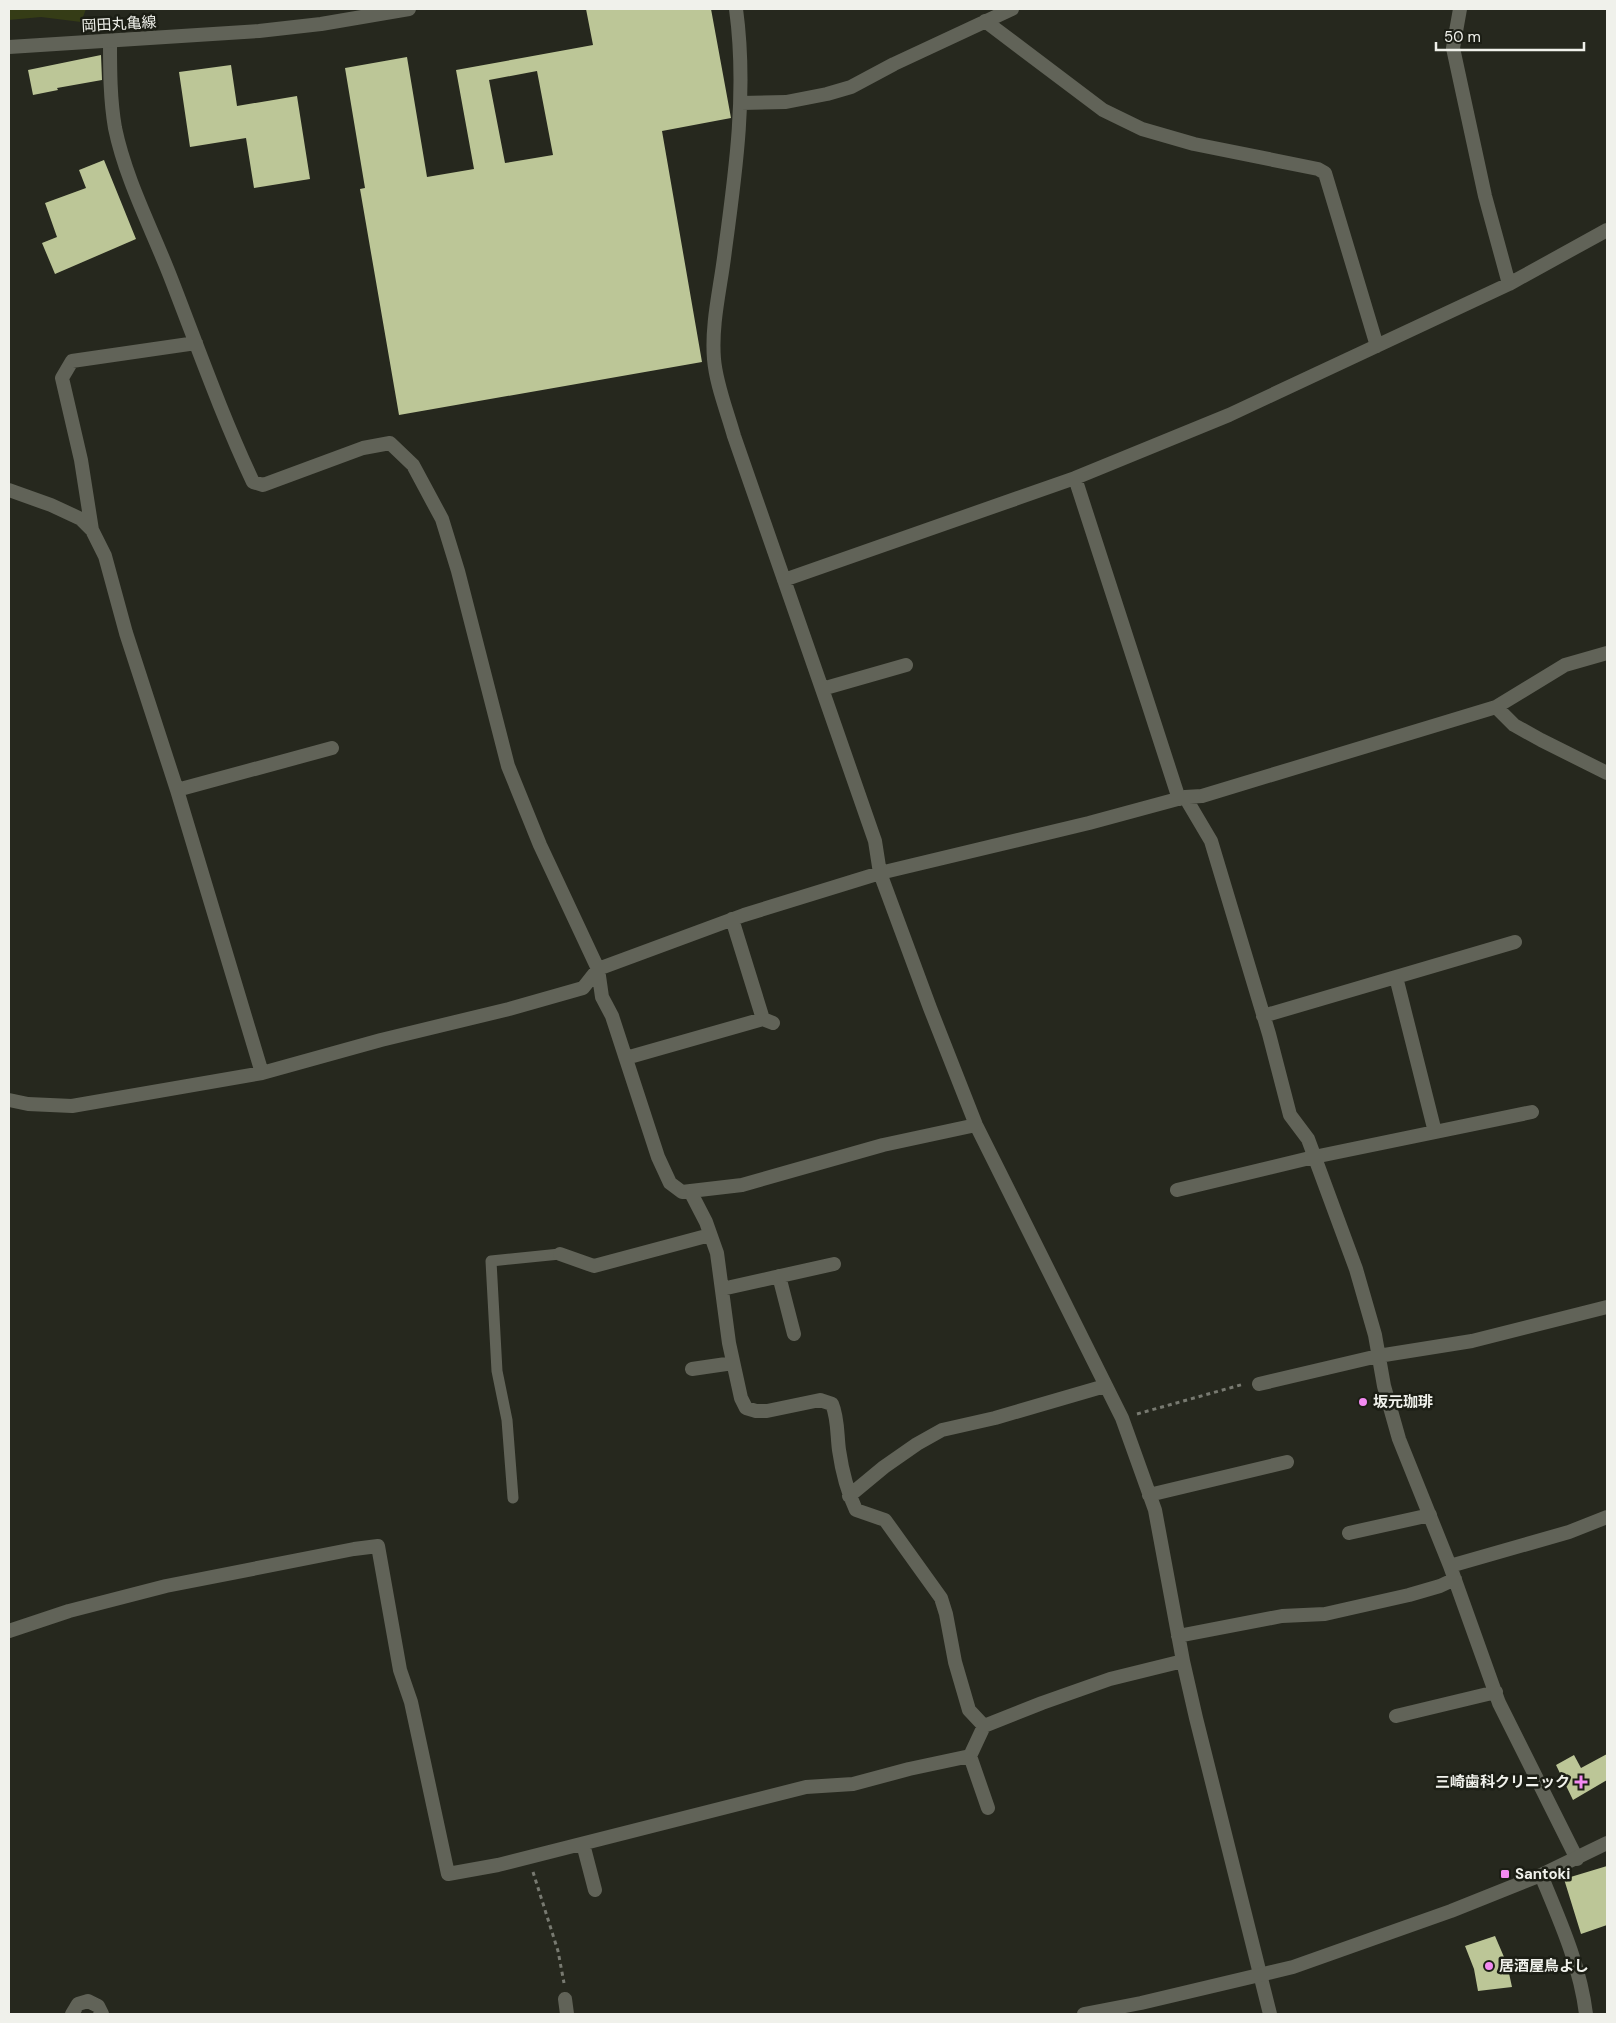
<svg xmlns="http://www.w3.org/2000/svg" width="1616" height="2023" font-family="'DM Sans','Noto Sans JP',sans-serif">
  <style>
    .green { fill: #353c16 }
    .building { fill: #bcc697; fill-rule: evenodd }
    .lines { fill: none; stroke-linecap: round; stroke-linejoin: round }
    .path { stroke: #787a71; stroke-width: 3; stroke-dasharray: 4 4; stroke-linecap: butt }
    .service { stroke: #616358; stroke-width: 11 }
    .minor { stroke: #616358; stroke-width: 14 }
    .tertiary { stroke: #616358; stroke-width: 14 }
    .secondary { stroke: #616358; stroke-width: 14 }
    .poi-dot { fill: #f38af1; stroke: #1c1e15; stroke-width: 2 }
    .labels { text-anchor: middle; dominant-baseline: central; stroke-width: 5; stroke-linejoin: round; paint-order: stroke }
    .street-label { font-size: 15px; fill: #f0f1eb; stroke: #1c1e15 }
    .poi-label { font-size: 15px; font-weight: bold; fill: #f0f1eb; stroke: #1c1e15; text-anchor: start }
  </style>
  <rect width="100%" height="100%" fill="#26281e"/>
  <path class="green" d="M9,9H86L81,22L41,17L9,20Z"/>
  <path class="building" d="M586,9H711L731,118L662,131L702,362L399,415L360,189L365,188L345,68L407,57L427,177L474,169L456,70L593,45ZM537,71L553,155L505,163L489,80Z
    M101,55L102,80L57,88L58,90L33,95L28,70Z
    M231,65L237,106L297,96L310,179L254,188L246,138L190,147L179,72Z
    M104,160L136,239L55,274L42,243L57,237L45,203L86,188L79,170Z
    M1607,1754V1780L1573,1800L1556,1765L1574,1755L1581,1768Z
    M1607,1866V1925L1581,1934L1564,1879Z
    M1495,1936L1507,1964L1512,1987L1478,1991L1474,1969L1465,1946Z"/>
  <g class="lines">
    <path class="path" d="M1137,1414L1244,1384
      M533,1872L558,1951L564,1983"/>
    <path class="service" d="M513,1498L507,1420L497,1371L491,1261L560,1254"/>
    <path class="minor" d="M736,9C747,89 736,170 725,250C721,286 711,323 714,359C716,384 727,411 734,436L875,841L880,873L930,1008L976,1125L1122,1418L1155,1510L1183,1661L1196,1718L1270,2014
      M1460,9L1453,48L1485,196L1509,284
      M985,21L1103,110L1142,129L1194,144L1318,169L1325,173L1377,346
      M110,41C110,70 110,99 115,128C126,181 153,231 172,281C198,348 222,416 253,482L263,485L363,448L390,443L413,465L442,519L458,571L508,766L540,845L598,969L602,997L612,1016L658,1157L670,1183L682,1192L742,1185L883,1145L976,1125
      M741,103L786,102L827,94L851,87L894,64L1012,9
      M1075,478L1179,799
      M9,490L51,505L81,519L92,530L105,556L126,633L177,790L262,1073
      M92,530L81,460L62,378L72,361L196,343
      M784,580L1075,478L1229,415L1509,284L1607,230
      M822,689L906,665
      M1496,707L1514,725L1541,740L1607,773
      M177,790L332,748
      M1185,797L1211,841L1269,1034L1290,1115L1308,1139L1356,1269L1375,1335L1384,1386L1399,1439L1450,1566L1499,1703L1577,1859
      M732,919L763,1019L773,1023
      M1396,977L1435,1132
      M1263,1016L1515,942
      M626,1058L763,1019
      M9,1100L28,1104L72,1106L262,1073L381,1040L509,1009L583,988L598,969L744,915L880,873L1089,823L1185,797L1202,796L1496,707L1565,665L1607,653
      M1177,1190L1314,1157L1532,1112
      M690,1191L706,1222L717,1253L729,1343L741,1398L746,1408L756,1411H767L820,1400L832,1404C838,1418 837,1435 839,1450C842,1471 847,1491 856,1510L885,1520L941,1598L946,1614L955,1662L969,1710L984,1726
      M560,1254L594,1266L710,1235
      M779,1276L794,1334
      M722,1289L834,1264
      M692,1369L733,1363
      M1259,1384L1378,1356L1472,1341L1607,1307
      M1149,1495L1287,1462
      M849,1496L884,1467L917,1444L942,1430L995,1418L1105,1386
      M1349,1533L1430,1515
      M1450,1566L1569,1532L1607,1517
      M9,1631L69,1611L166,1586L354,1549L378,1546L400,1670L411,1702L448,1874L498,1865L806,1787L853,1784L909,1769L970,1756L984,1726L1042,1703L1110,1679L1183,1661
      M1178,1636L1282,1616L1325,1614L1347,1609L1409,1595L1440,1586L1455,1579
      M1396,1716L1496,1692
      M970,1756L988,1808
      M583,1844L595,1890
      M1541,1875C1560,1921 1580,1965 1586,2014
      M565,1999L567,2014
      M72,2014L78,2004L88,2001L98,2006L102,2014"/>
    <path class="tertiary" d="M1084,2014L1141,2003L1293,1967L1451,1911L1541,1875L1607,1843"/>
    <path class="secondary" d="M9,47L259,31L321,24L409,9"/>
  </g>
  <g class="poi-dot">
    <circle cx="1363" cy="1402" r="5"/>
    <path d="M1578.5 1774.5h5v5h5v5h-5v5h-5v-5h-5v-5h5z"/>
    <rect x="1500" y="1869" width="10" height="10" rx="2.5"/>
    <circle cx="1489" cy="1966" r="5"/>
  </g>
  <g class="labels">
    <g class="street-label">
      <text transform="translate(119 24) rotate(-3)">岡田丸亀線</text>
    </g>
    <g class="poi-label">
      <text x="1373" y="1402">坂元珈琲</text>
      <text x="1570" y="1782" text-anchor="end">三崎歯科クリニック</text>
      <text x="1515" y="1874">Santoki</text>
      <text x="1499" y="1966">居酒屋鳥よし</text>
    </g>
  </g>
  <rect width="1616" height="2023" fill="none" stroke="#f0f1eb" stroke-width="20"/>
  <path d="M1436 42v8h148v-8" fill="none" stroke="#f0f1eb" stroke-width="2.5"/>
  <text x="1444" y="42" font-size="15" fill="#f0f1eb" stroke="#1c1e15" stroke-width="4" paint-order="stroke">50 m</text>
</svg>
